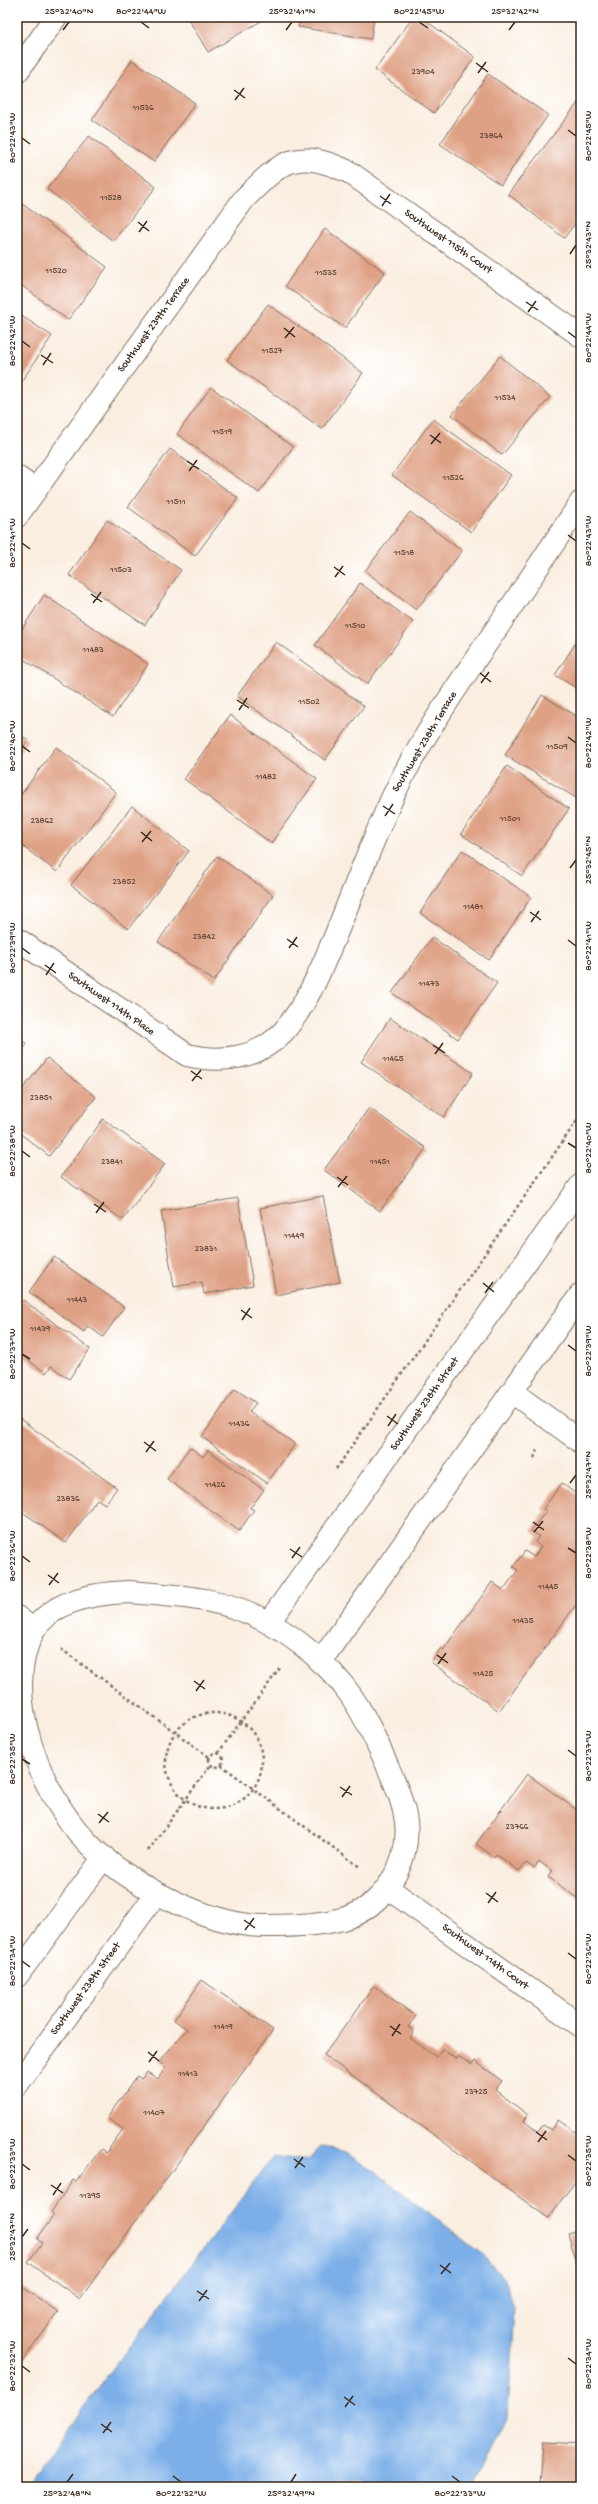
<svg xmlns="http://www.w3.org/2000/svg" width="598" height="2504" font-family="'Gochi Hand',sans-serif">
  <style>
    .water { fill: #7bafe8; stroke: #5b6c83 }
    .building { fill: #dfa185 }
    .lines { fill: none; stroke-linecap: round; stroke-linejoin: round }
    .minor-casing { stroke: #7e6f62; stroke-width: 24 }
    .path { stroke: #7e6f62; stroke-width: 2.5; stroke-dasharray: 3 3; stroke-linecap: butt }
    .minor { stroke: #fff; stroke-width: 22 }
    .ticks { fill: none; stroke: #3b2a1e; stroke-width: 1.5 }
    .labels { text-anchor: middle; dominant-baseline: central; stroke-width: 3.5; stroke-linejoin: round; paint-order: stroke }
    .number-label { font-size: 9px; fill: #644838 }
    .street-label { font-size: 11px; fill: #3b2a1e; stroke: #fff }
    .neatline { fill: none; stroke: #3b2a1e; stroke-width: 1.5 }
    .ticks-label { font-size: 10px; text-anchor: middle; fill: #3b2a1e }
  </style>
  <rect width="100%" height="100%" fill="#fff"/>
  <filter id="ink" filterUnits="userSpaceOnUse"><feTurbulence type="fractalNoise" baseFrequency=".025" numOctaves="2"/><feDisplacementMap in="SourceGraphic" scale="8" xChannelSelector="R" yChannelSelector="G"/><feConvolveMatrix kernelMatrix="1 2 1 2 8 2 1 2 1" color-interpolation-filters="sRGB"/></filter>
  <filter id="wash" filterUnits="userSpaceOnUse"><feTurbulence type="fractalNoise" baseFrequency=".012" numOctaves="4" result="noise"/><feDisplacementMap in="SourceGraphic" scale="16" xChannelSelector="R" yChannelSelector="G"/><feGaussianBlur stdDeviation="0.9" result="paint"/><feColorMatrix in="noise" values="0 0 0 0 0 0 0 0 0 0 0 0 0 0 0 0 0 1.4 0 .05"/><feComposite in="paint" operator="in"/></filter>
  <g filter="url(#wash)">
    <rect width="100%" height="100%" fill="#faeee0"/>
    <path class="water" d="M321,2147L335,2149L347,2154L372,2169L480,2252L504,2279L514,2306L508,2417L474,2487H387L359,2477L328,2480L319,2487H28L83,2408L273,2157L308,2160Z"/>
    <g id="blocks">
      <path class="building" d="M187,17H268L208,52Z
        M300,17H374L371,39L298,27Z
        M413,17H421L475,57L434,113L375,70Z
        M132,60L195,103L154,162L92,120Z
        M488,74L548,115L501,185L440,144Z
        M581,99V216L564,238L508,194Z
        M89,136L156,187L113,241L47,189Z
        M17,200L107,267L68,320L17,282Z
        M325,229L385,272L345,328L285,286Z
        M268,304L363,373L322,429L227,360Z
        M17,313L52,336L17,388Z
        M500,356L550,397L502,455L452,415Z
        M211,387L293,447L259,493L177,434Z
        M433,419L511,475L471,532L392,475Z
        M170,449L238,498L195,556L128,507Z
        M410,512L462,551L416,610L365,571Z
        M107,520L181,570L145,625L69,575Z
        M360,583L413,622L367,684L315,645Z
        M44,595L148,664L113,717L17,655V637Z
        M581,635V691L555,675Z
        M276,642L364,706L325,760L237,696Z
        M542,695L581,719V801L505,755Z
        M230,715L317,779L271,843L184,779Z
        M17,733L28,740L17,757Z
        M56,747L116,792L57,872L17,842V800Z
        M507,766L569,809L522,876L461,834Z
        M132,806L189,851L128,929L71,885Z
        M462,850L531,897L489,960L420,913Z
        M217,856L273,895L214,981L158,942Z
        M432,937L497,983L458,1039L392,993Z
        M390,1018L473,1073L444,1117L361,1062Z
        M17,1037L27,1044L17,1058Z
        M47,1058L96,1097L49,1156L17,1131V1096Z
        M369,1108L426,1148L380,1211L324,1170Z
        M103,1119L165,1164L123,1220L61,1177Z
        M323,1196L340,1282L276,1295L260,1208Z
        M238,1198L253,1285L204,1294L202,1282L174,1287L161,1211Z
        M54,1257L124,1307L103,1337L88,1326L84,1332L29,1292Z
        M23,1300L90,1349L69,1379L51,1366L46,1373L17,1352V1308Z
        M235,1389L256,1403L249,1412L295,1444L267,1483L202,1437Z
        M17,1417L117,1488L105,1504L97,1499L66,1543L17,1508Z
        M190,1447L203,1457L208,1450L264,1490L250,1508L254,1510L239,1531L167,1479Z
        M562,1483L581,1498V1598L499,1711L431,1662L441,1648L443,1650L492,1582L503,1590L518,1570L513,1567L525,1551L534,1557L541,1547L535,1542L539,1536L531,1531L546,1511L543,1509Z
        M527,1774L581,1813V1901L548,1877L552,1871L539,1861L534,1868L526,1863L519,1871L496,1854L494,1857L476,1844Z
        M202,1980L273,2030L80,2299L28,2262L42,2243L37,2239L54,2215L51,2212L73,2180L76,2182L101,2149L106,2153L123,2129L107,2118L137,2076L141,2079L147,2072L158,2079L166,2067L159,2062L187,2029L174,2020Z
        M374,1986L416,2016L408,2027L414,2031L410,2038L436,2057L442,2049L456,2059L458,2056L472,2065L475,2061L502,2081L495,2090L528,2115L524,2121L538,2132L543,2125L551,2130L558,2120L581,2136V2174L548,2218L324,2055Z
        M581,2230V2276L568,2234Z
        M17,2283L58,2312L17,2369Z
        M543,2442L581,2444V2487H540Z"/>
    </g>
  </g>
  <g filter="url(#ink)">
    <use href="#blocks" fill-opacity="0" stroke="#7e6f62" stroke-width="1"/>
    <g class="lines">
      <g class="minor-casing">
        <path id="minor" d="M17,72L56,17
          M17,477L36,490
          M17,516L244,199C282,161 295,147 349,172L581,336
          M17,939L187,1055C221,1063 258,1059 283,1032C307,1005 322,967 336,934C355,887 373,838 395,792C417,746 447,702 475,660C511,608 546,555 581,502
          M512,1392L581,1442
          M129,1592C178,1596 224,1597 267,1622C297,1638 329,1665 349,1693C363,1712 374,1736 384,1758C393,1779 403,1799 406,1822C411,1863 382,1909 342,1919C319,1925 292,1926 268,1926C210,1927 125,1883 86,1841C41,1794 0,1694 33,1632C52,1600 97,1593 129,1592Z
          M17,1617L34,1630
          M269,1622L581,1185
          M320,1662L581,1294
          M389,1889L581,2026
          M17,1976L104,1857
          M17,2085L156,1894"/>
      </g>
      <path class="path" d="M534,1458L537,1450
        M336,1469L581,1115
        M61,1649L209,1757
        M166 1761a48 48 0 1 1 96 0a48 48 0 1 1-96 0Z
        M209 1760a7 7 0 1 1 14 0a7 7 0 1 1-14 0Z
        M218,1753L280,1668
        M221,1765L361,1868
        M148,1851L210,1766"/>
      <use href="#minor" class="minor"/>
    </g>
  </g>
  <path class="ticks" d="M141,22L149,28M419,22L428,28M63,30L69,22M286,30L292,22M509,30L515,22M476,63L488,72M478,73L486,62M234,90L245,98M235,100L244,88M568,130L576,136M22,138L30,144M380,196L391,204M382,206L390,194M138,222L149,231M139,232L147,221M570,254L576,245M526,302L538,310M528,312L536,301M284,328L295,337M568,332L576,338M285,338L294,327M22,341L30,347M41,355L53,363M43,365L51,353M430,435L441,443M431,444L440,433M187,461L199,469M189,471L197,460M568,535L576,541M22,543L30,549M334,567L345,575M335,577L343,566M91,594L102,602M93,603L101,592M480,673L491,682M481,683L489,672M237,700L249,708M239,710L247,698M568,737L576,743M22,746L30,752M383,806L395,814M385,816L393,804M141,832L152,841M142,842L151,831M570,868L576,860M530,912L541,920M531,922L539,911M287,939L298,947M568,940L576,946M22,948L30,954M289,948L297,937M45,965L56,973M46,975L54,963M433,1045L445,1053M435,1054L443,1043M191,1071L202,1079M192,1081L201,1070M568,1143L576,1148M22,1151L30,1157M337,1177L348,1185M338,1187L347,1176M94,1204L106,1212M96,1213L104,1202M483,1283L494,1292M485,1293L493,1282M241,1310L252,1318M242,1320L250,1308M568,1345L576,1351M22,1354L30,1359M387,1416L398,1424M388,1426L396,1414M144,1442L156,1451M146,1452L154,1441M570,1483L576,1475M533,1522L544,1530M534,1532L543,1521M568,1548L576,1553M290,1549L302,1557M22,1556L30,1562M292,1558L300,1547M48,1575L59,1583M49,1585L58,1573M437,1655L448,1663M438,1664L446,1653M194,1681L205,1689M196,1691L204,1680M568,1750L576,1756M22,1759L30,1764M340,1787L352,1795M342,1797L350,1786M98,1814L109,1822M99,1823L108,1812M486,1893L498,1902M488,1903L496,1892M244,1920L255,1928M245,1930L254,1918M568,1953L576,1959M22,1961L30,1967M390,2026L401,2034M392,2036L400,2024M148,2052L159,2061M149,2062L157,2051M536,2132L547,2140M538,2142L546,2131M568,2155L576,2161M294,2159L305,2167M22,2164L30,2170M295,2168L303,2157M51,2185L63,2193M53,2195L61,2183M22,2237L28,2229M440,2265L451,2273M441,2274L450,2263M197,2291L209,2299M199,2301L207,2290M568,2358L576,2364M22,2366L30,2372M344,2397L355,2405M345,2407L353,2396M101,2424L112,2432M103,2433L111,2422M173,2476L181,2482M452,2476L460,2482M67,2482L73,2474M291,2482L296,2474"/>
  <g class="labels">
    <g class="number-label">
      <text x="423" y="72">23904</text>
      <text x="143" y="108">11536</text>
      <text x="491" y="136">23864</text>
      <text x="111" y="198">11528</text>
      <text x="56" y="271">11520</text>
      <text x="326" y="273">11535</text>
      <text x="272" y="351">11527</text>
      <text x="505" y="398">11534</text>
      <text x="222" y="432">11519</text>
      <text x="453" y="478">11526</text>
      <text x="176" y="502">11511</text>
      <text x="404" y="553">11518</text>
      <text x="121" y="570">11503</text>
      <text x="355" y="626">11510</text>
      <text x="93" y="650">11483</text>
      <text x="309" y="702">11502</text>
      <text x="557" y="747">11509</text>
      <text x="266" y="777">11482</text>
      <text x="510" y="819">11501</text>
      <text x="42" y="821">23862</text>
      <text x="124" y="882">23852</text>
      <text x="473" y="907">11481</text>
      <text x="204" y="937">23842</text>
      <text x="429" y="984">11473</text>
      <text x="393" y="1059">11465</text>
      <text x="41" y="1098">23851</text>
      <text x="112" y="1162">23841</text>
      <text x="380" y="1162">11451</text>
      <text x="294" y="1236">11449</text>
      <text x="206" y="1249">23831</text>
      <text x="77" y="1300">11443</text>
      <text x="40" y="1329">11439</text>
      <text x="239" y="1424">11436</text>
      <text x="215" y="1485">11426</text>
      <text x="68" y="1499">23836</text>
      <text x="548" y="1587">11445</text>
      <text x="523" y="1621">11435</text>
      <text x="483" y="1674">11425</text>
      <text x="517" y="1827">23766</text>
      <text x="223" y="2027">11419</text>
      <text x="188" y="2074">11413</text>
      <text x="476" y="2092">23725</text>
      <text x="154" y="2113">11407</text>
      <text x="90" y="2196">11395</text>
    </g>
    <g class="street-label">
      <text transform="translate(448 242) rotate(35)">Southwest 115th Court</text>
      <text transform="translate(154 325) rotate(-54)">Southwest 239th Terrace</text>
      <text transform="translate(425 742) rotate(-59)">Southwest 238th Terrace</text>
      <text transform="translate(111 1004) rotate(35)">Southwest 114th Place</text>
      <text transform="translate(425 1404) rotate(-55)">Southwest 238th Street</text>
      <text transform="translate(485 1957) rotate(36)">Southwest 114th Court</text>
      <text transform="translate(86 1989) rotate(-54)">Southwest 238th Street</text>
    </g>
  </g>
  <rect width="598" height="2504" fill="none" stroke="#fff" stroke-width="44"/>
  <rect x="22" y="22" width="554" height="2460" class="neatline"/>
  <g class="ticks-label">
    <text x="69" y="14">25°32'40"N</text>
    <text x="141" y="14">80°22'44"W</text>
    <text x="292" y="14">25°32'41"N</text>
    <text x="419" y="14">80°22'45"W</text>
    <text x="515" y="14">25°32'42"N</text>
    <text transform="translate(587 136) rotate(-90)" y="4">80°22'45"W</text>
    <text transform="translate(11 138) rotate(-90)" y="4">80°22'43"W</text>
    <text transform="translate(587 245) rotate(-90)" y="4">25°32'43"N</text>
    <text transform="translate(587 338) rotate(-90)" y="4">80°22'44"W</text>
    <text transform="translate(11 341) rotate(-90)" y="4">80°22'42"W</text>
    <text transform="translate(587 541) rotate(-90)" y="4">80°22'43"W</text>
    <text transform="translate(11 543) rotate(-90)" y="4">80°22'41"W</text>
    <text transform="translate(587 743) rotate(-90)" y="4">80°22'42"W</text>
    <text transform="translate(11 746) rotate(-90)" y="4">80°22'40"W</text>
    <text transform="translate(587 860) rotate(-90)" y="4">25°32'45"N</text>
    <text transform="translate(587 946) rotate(-90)" y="4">80°22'41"W</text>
    <text transform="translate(11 948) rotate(-90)" y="4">80°22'39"W</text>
    <text transform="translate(587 1148) rotate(-90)" y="4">80°22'40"W</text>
    <text transform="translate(11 1151) rotate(-90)" y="4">80°22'38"W</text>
    <text transform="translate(587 1351) rotate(-90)" y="4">80°22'39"W</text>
    <text transform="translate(11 1354) rotate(-90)" y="4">80°22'37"W</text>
    <text transform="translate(587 1475) rotate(-90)" y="4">25°32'47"N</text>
    <text transform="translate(587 1553) rotate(-90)" y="4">80°22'38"W</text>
    <text transform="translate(11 1556) rotate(-90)" y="4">80°22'36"W</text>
    <text transform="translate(587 1756) rotate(-90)" y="4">80°22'37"W</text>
    <text transform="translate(11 1759) rotate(-90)" y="4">80°22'35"W</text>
    <text transform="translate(587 1959) rotate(-90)" y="4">80°22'36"W</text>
    <text transform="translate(11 1961) rotate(-90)" y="4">80°22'34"W</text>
    <text transform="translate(587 2161) rotate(-90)" y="4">80°22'35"W</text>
    <text transform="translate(11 2164) rotate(-90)" y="4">80°22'33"W</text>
    <text transform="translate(11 2237) rotate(-90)" y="4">25°32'47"N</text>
    <text transform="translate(587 2364) rotate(-90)" y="4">80°22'34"W</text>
    <text transform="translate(11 2366) rotate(-90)" y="4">80°22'32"W</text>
    <text x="67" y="2496">25°32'48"N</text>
    <text x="181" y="2496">80°22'32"W</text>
    <text x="291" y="2496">25°32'49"N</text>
    <text x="460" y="2496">80°22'33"W</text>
  </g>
</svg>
